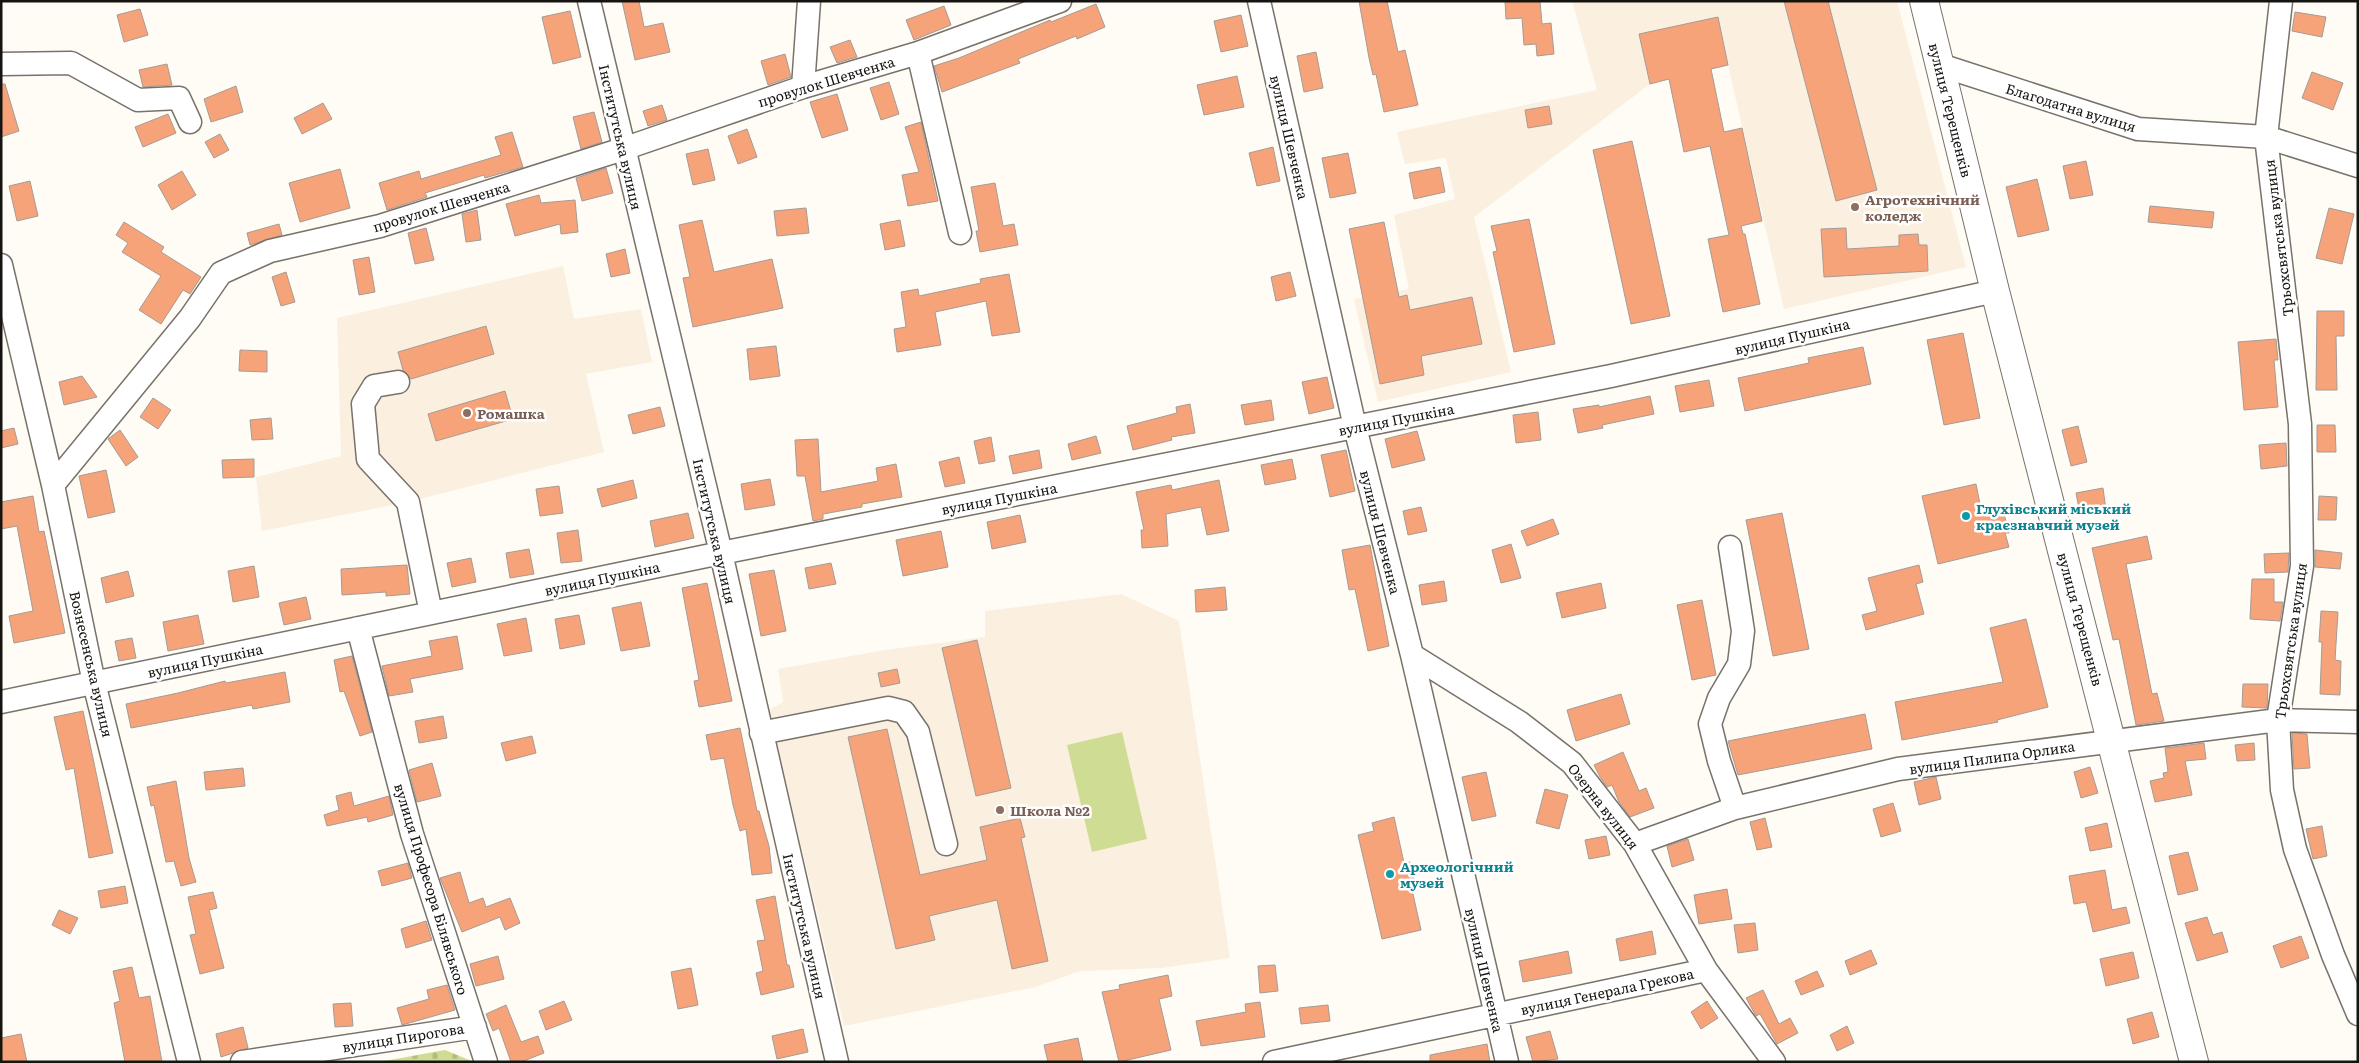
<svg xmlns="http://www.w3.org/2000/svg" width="2359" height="1063" font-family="Literata,serif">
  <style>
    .built { fill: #fbf0df }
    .green { fill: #cfdd94 }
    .cemetery { fill: url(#cemetery-stones) }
    .building { fill: #f6a37a; stroke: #a69b96 }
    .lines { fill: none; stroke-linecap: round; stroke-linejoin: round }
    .minor-casing { stroke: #78726a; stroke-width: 25 }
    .major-casing { stroke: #78726a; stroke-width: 30 }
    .minor { stroke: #fff; stroke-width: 22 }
    .major { stroke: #fff; stroke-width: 28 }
    .education-dot { fill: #8d6e63; stroke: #fff; stroke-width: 2 }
    .culture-dot { fill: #0f9aa8; stroke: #fff; stroke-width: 2 }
    .labels { text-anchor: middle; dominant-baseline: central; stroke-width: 5; stroke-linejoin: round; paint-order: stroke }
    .street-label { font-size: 14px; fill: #161410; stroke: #fff }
    .education-label { font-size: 14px; font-weight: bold; fill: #785e54; stroke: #fff; text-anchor: start }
    .culture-label { font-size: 14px; font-weight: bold; fill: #0d838f; stroke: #fff; text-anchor: start }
  </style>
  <defs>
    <pattern id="cemetery-stones" width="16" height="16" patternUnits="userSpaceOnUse" patternTransform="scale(1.25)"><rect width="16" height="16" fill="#cfdd94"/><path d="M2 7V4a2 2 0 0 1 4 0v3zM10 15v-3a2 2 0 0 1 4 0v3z" fill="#b1bd7f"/></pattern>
  </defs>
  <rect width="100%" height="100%" fill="#fffbf5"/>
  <path class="built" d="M1572,1H1897L1966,267L1784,309L1728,65L1650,84L1474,217L1511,372L1378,402L1354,299L1409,289L1394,215L1455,199L1446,158L1405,164L1397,132L1597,90Z
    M563,266L574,319L641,309L652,362L586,374L604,452L408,502L262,531L256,477L341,456L337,318Z
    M1121,594L1179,621L1230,958L1162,968L1080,971L1035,987L844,1026L769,710L783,702L778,669L885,650L985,637V611Z"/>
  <path class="green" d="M1122,732L1147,839L1092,852L1067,745Z"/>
  <path class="cemetery" d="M445,1050L474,1062H379Z"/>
  <path class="building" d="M622,1H639L644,27L663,23L670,52L635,60Z
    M1359,1H1387L1398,52L1405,50L1418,105L1384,112L1376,74L1373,75L1369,58Z
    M1505,1H1540L1542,24L1551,23L1554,54L1537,56L1536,44L1524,45L1522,18L1506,19Z
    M1784,1H1828L1877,190L1836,201Z
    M1096,4L1105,27L1077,39L1076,36L1018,59L1020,63L942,92L934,66L959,58L1050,20L1051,22Z
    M944,6L951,25L914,40L906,20Z
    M140,9L148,35L124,42L117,15Z
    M570,11L581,57L553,64L542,17Z
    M2295,12L2326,17L2322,37L2292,31Z
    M1241,15L1248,46L1221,52L1214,21Z
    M1718,17L1728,65L1711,69L1724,132L1742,128L1762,221L1741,226L1743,234H1745L1760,304L1723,312L1708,239L1729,235L1710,146L1684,152L1669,79L1650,84L1639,34Z
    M850,40L857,57L837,63L830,47Z
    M1316,52L1323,88L1304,92L1297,56Z
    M785,54L791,77L768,85L761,61Z
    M167,64L172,85L143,87L139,70Z
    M2312,72L2343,83L2333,110L2302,98Z
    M1237,76L1244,107L1204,115L1197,85Z
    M889,82L899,114L881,120L870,88Z
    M1,84H5L19,131L1,137Z
    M236,86L243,112L211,122L204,99Z
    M837,94L848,130L822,138L810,102Z
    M323,103L332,119L302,134L294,118Z
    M662,105L667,120L648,126L643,111Z
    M1549,106L1552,124L1528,128L1525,110Z
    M594,112L602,142L581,149L573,117Z
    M168,114L176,133L143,147L135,127Z
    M921,122L938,201L908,206L902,175L919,172L905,127Z
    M747,129L757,157L738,164L728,136Z
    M512,132L523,167L485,178L484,175L425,193L427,197L387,210L379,183L419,171L421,179L501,155L495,137Z
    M220,134L229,150L214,158L205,142Z
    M1632,141L1670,316L1631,324L1593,150Z
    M1273,147L1280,181L1257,186L1249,153Z
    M708,149L715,180L693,185L686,154Z
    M1348,153L1356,193L1330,198L1322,158Z
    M2086,161L2093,195L2070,199L2063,166Z
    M1440,167L1445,192L1414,199L1409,173Z
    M606,168L613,193L582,201L576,178Z
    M340,169L350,208L300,222L289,183Z
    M182,171L196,195L172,210L158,185Z
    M2037,179L2049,230L2018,237L2006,187Z
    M30,181L38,216L17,221L9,186Z
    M995,183L1003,226L1014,224L1018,245L980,252L976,231H979L971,187Z
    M539,195L541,203L575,200L578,232L561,234L560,224L515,236L506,204Z
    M2150,206L2214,212L2212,228L2148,222Z
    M806,208L809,233L777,236L774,211Z
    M2329,208L2354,214L2342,264L2316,258Z
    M477,210L481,240L466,242L462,214Z
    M1529,219L1555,344L1514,352L1493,252L1497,251L1491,226Z
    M702,220L714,272L772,259L783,308L693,327L683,278L690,277L679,225Z
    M900,220L905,246L885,250L880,224Z
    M124,222L164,247L161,252L201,277L190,294L183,290L161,324L139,310L161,276L122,252L128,243L116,235Z
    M1384,222L1399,297L1407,295L1410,310L1472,297L1482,344L1421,356L1424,375L1380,384L1349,229Z
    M279,224L282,235L250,245L247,233Z
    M426,228L434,260L415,264L408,233Z
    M1846,228L1847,249L1899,246V235L1918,234L1919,245H1927L1928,271L1824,277L1821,229Z
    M625,249L630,273L611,277L606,254Z
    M369,257L375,292L359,295L353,260Z
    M286,272L295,302L281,306L272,277Z
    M1290,272L1296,296L1276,301L1271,277Z
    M1009,274L1020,332L992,336L986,301L935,312L941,345L897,352L894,329L906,327L901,292L918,289L919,296L981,283L980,279Z
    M2317,311H2344V336H2336L2337,390H2316Z
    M486,326L494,354L411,379L403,370L398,352Z
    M1963,333L1980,418L1944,425L1927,340Z
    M2276,339L2278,360H2274L2278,407L2244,410L2238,342Z
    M776,346L780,376L750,380L747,349Z
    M1863,347L1871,384L1745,411L1738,378L1809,363L1808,358Z
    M240,350L267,351V372L239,371Z
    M82,376L97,397L64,405L59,382Z
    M1327,377L1334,408L1309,414L1302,382Z
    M1709,380L1714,406L1680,412L1675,386Z
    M505,391L513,419L436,441L428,414Z
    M1650,396L1654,414L1602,425L1603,428L1578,433L1573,409L1599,405V407Z
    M153,398L171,410L158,429L140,417Z
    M1271,400L1274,420L1245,425L1241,405Z
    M1190,404L1195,433L1171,437L1172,440L1133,450L1127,426L1177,413L1176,407Z
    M660,407L665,426L633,434L628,415Z
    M1538,412L1541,440L1516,443L1513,415Z
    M271,418L273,439L252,440L250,420Z
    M2317,425H2335L2336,452H2317Z
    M2078,426L2087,462L2071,466L2062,430Z
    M14,428L18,444L1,448V431Z
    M120,430L138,457L126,466L108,439Z
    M1417,431L1425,460L1392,468L1385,439Z
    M1096,436L1101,453L1072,460L1068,444Z
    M991,437L995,461L979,464L974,441Z
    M818,439L821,492L878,481L876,468L896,464L902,497L862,504V507L823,514V519L813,521L805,476H797L795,440Z
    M2286,443L2287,466L2261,469L2259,445Z
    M1039,450L1042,468L1013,474L1009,456Z
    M1346,450L1355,491L1330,497L1321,455Z
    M959,457L965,483L945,487L939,462Z
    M254,459V477L223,478L222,460Z
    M1292,459L1296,479L1265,485L1261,465Z
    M106,470L115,512L88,518L79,476Z
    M770,479L775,505L745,510L741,484Z
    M633,480L637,498L602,507L597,489Z
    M1219,480L1229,531L1207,535L1201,507L1166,514L1168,546L1142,548L1141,530H1144L1136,492L1171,485L1172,490Z
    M1976,484L1981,509L2002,506L2009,533H2005L2009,547L1938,564L1922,496Z
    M559,486L563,513L540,516L536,489Z
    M2103,488L2106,510L2080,514L2076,493Z
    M33,496L39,532L44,531L65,633L14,643L9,616L33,611L17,526L1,529V502Z
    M2319,496L2337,497L2336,520H2318Z
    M1421,507L1427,531L1408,535L1403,511Z
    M688,513L694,538L655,547L650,521Z
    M1782,513L1809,649L1773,656L1746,520Z
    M1020,515L1026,542L992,549L987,522Z
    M1553,519L1559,534L1527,546L1521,531Z
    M578,530L582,561L561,563L557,533Z
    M941,531L948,567L903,576L896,540Z
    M2147,536L2152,559L2126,564L2152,694L2157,693L2164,721L2136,725L2119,639L2113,640L2092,548Z
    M1511,544L1521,578L1501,583L1492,550Z
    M1370,545L1389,646L1368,651L1355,589L1349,590L1342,550Z
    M529,549L534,574L510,578L506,553Z
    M2315,550L2342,553L2340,569L2315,567Z
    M2289,553L2288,572L2265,573L2264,554Z
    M471,558L476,582L452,587L447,563Z
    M831,563L836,584L809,589L805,568Z
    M407,565L410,594L386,596V592L342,595L341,569Z
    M1919,565L1923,582L1916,584L1924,614L1866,630L1862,615L1877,611L1868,578Z
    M254,566L259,597L233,602L228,571Z
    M774,570L786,631L761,636L749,574Z
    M128,571L134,596L106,603L101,578Z
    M2252,579H2274V602H2283L2280,621L2250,619Z
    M1444,581L1447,601L1422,605L1419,585Z
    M707,583L732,701L699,707L694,681L699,680L682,588Z
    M1601,583L1606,608L1562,618L1556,593Z
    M1225,587L1227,610L1196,612L1195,590Z
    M306,597L311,619L284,625L279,603Z
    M1702,600L1716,675L1692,680L1677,605Z
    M641,602L650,646L621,651L612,608Z
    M2321,611L2338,612L2335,660L2341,661L2340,695L2320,694L2322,642H2319Z
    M198,615L204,644L168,651L163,622Z
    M579,615L585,644L560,649L555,619Z
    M526,618L532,651L504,656L497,624Z
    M2026,619L2048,707L1997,720L1998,722L1902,740L1895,702L2003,682L1990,628Z
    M457,636L463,669L410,679L413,692L389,696L382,666L432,656L429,641Z
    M132,638L136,658L119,661L115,641Z
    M977,640L1011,788L976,796L942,648Z
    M352,656L372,732L360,736L344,691L340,692L334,660Z
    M897,669L900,683L881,687L878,673Z
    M285,672L290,702L253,709L252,705L131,728L126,704L178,693L225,681L226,683Z
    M2243,684H2268L2267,708L2242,707Z
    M1621,694L1630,724L1576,741L1567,710Z
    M83,711L113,853L89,858L74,768L66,770L54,717Z
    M1865,714L1872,749L1738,775L1728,741Z
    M443,716L447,738L419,743L415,721Z
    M740,728L757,811H759L769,846L772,873L752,875L746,829L740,831L733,805L724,758L711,760L706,735Z
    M887,729L920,875L987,860L980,827L1020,818L1025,837L1021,838L1048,961L1012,969L997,900L929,916L935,940L896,949L848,737Z
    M2292,733L2307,734L2310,768L2294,769Z
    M532,736L536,753L506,761L501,743Z
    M2204,743L2206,759L2185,761L2192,795L2155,802L2150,781L2164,778L2163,773L2168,772L2165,748Z
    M2254,743L2255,760L2237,761L2235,745Z
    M1623,752L1639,791L1646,788L1654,808L1630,817L1619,802L1612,785L1607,787L1600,777L1594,765Z
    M432,763L441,796L417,802L409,770Z
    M2090,767L2098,793L2081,798L2074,772Z
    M243,768L245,786L206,790L204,772Z
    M1486,772L1496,816L1472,821L1462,777Z
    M1936,777L1941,799L1919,805L1914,782Z
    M176,781L189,858L196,882L181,886L174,861L166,862L154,805L151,806L147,787Z
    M1545,789L1568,795L1559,829L1536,823Z
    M351,792L354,806L389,796L393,815L368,822L367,817L327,826L324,815L339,810L336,796Z
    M1893,803L1901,831L1881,837L1873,809Z
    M1394,817L1404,863L1410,862L1415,884L1411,885L1421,930L1382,939L1358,835L1374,831L1372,823Z
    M1765,818L1772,847L1757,850L1750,822Z
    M2107,823L2112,847L2090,851L2085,828Z
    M2322,826L2327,856L2313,859L2306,829Z
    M1606,836L1610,855L1589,859L1585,840Z
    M1688,839L1694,860L1672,867L1667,846Z
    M2188,852L2198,890L2178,895L2169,856Z
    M408,863L412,878L382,886L378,871Z
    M2105,870L2112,910L2126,907L2130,923L2093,932L2086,902L2074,904L2069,876Z
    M460,872L469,903L483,898L486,907L510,898L520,923L505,930L500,917L462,932L440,878Z
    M125,886L128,903L101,908L98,891Z
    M1727,889L1732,919L1699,924L1694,895Z
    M213,892L217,908L209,910L224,968L200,974L190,935L196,934L188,897Z
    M775,896L787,965H789L794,987L761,995L756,973L763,971L757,941L765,940L756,900Z
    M59,910L78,918L70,934L52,925Z
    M2207,917L2213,935L2222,932L2228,952L2197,961L2185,923Z
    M426,921L432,940L406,948L401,929Z
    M1755,923L1758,950L1738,953L1734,925Z
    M1652,931L1656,954L1620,961L1616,939Z
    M2301,936L2309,958L2281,968L2273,946Z
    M1871,950L1877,964L1850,975L1845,961Z
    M1568,951L1572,973L1523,982L1519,961Z
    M2133,952L2139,978L2106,986L2100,959Z
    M498,956L504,979L476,986L470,964Z
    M1275,965L1278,991L1260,993L1258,966Z
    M132,967L139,998L150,996L162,1062H125L114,1003L120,1001L113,971Z
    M691,968L698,1005L678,1009L671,972Z
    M1817,971L1824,986L1801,995L1795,981Z
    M1168,975L1172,996L1159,999L1171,1050L1119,1062L1102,992L1120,989L1119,985Z
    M447,985L455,1010L402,1025L397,1008L429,999L427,990Z
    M1763,990L1779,1024L1790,1018L1798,1033L1777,1044L1760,1014L1756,1016L1746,998Z
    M564,1001L572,1020L546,1030L539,1011Z
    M1707,1001L1718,1018L1701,1029L1691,1012Z
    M1260,1002L1265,1037L1201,1046L1196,1021L1246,1012L1245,1004Z
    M351,1003L353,1026L335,1027L333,1004Z
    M506,1005L521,1042L538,1036L544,1053L521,1062H511L499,1028L493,1031L486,1014Z
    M1328,1005L1330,1021L1301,1024L1299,1008Z
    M2152,1012L2159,1037L2133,1044L2127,1019Z
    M1847,1026L1854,1043L1837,1051L1830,1035Z
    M243,1027L248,1048L221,1057L216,1034Z
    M803,1029L808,1052L777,1059L772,1036Z
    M1550,1031L1558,1059L1533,1062L1526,1037Z
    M21,1034L27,1062H1V1038Z
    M1078,1038L1083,1062H1048L1044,1045Z
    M1487,1044L1490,1062H1430V1055Z"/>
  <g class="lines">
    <g class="minor-casing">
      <path id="minor" d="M589,1L721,553L837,1062
        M1259,1L1355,427L1412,655L1507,1062
        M2281,1L2266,137L2300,424L2302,566L2278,720L2282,790L2295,849L2333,955L2358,1014
        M918,53L960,233
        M1,64L71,63L138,100L179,98L190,122
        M1940,65L2138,129L2266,137L2358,166
        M803,87L809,1
        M1,265L53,485L94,683L189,1062
        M398,382L374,386L363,404L368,459L408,502L431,613
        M53,485L190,318L221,273L270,251L380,226L623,149L803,87L918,53L1060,1
        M1730,547L1743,631L1739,664L1719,698L1710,724L1719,761L1735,808
        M358,628L412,834L486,1062
        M1412,655L1519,722L1572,763L1635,844L1706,970L1774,1062
        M1,702L721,553L1611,376L1995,291
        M761,733L888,708L904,712L918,732L946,844
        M1635,844L1735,808L1898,769L2278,720L2358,722
        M242,1062L475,1027
        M1274,1062L1706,970"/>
    </g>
    <g class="major-casing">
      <path id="major" d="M1924,1L1995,291L2194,1062"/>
    </g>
    <use href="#minor" class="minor"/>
    <use href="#major" class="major"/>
  </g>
  <g class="education-dot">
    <circle cx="1855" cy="207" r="5"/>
    <circle cx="467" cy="413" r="5"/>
    <circle cx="1000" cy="810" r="5"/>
  </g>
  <g class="culture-dot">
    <circle cx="1966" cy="516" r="5"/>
    <circle cx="1390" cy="874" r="5"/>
  </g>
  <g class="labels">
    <g class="street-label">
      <text transform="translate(826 81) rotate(-17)">провулок Шевченка</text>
      <text transform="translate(2071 107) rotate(17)">Благодатна вулиця</text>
      <text transform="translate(1951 110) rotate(76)">вулиця Терещенків</text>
      <text transform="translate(621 137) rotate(77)">Інститутська вулиця</text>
      <text transform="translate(1290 137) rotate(77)">вулиця Шевченка</text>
      <text transform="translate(441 206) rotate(-17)">провулок Шевченка</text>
      <text transform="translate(2278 238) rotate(-97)">Трьохсвятська вулиця</text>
      <text transform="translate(1792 336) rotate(-13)">вулиця Пушкіна</text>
      <text transform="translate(1396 419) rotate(-11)">вулиця Пушкіна</text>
      <text transform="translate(999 498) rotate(-11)">вулиця Пушкіна</text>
      <text transform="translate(715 531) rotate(77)">Інститутська вулиця</text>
      <text transform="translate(1381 532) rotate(76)">вулиця Шевченка</text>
      <text transform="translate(602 578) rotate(-12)">вулиця Пушкіна</text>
      <text transform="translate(2081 619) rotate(75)">вулиця Терещенків</text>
      <text transform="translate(2290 641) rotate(-82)">Трьохсвятська вулиця</text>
      <text transform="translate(205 660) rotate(-12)">вулиця Пушкіна</text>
      <text transform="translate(92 664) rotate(77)">Вознесенська вулиця</text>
      <text transform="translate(1992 757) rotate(-8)">вулиця Пилипа Орлика</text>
      <text transform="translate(1604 806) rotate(52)">Озерна вулиця</text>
      <text transform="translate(432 889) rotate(73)">вулиця Професора Білявського</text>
      <text transform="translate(805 926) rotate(77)">Інститутська вулиця</text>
      <text transform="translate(1485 970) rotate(77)">вулиця Шевченка</text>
      <text transform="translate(1607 991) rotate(-12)">вулиця Генерала Грекова</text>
      <text transform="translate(403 1037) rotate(-9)">вулиця Пирогова</text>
    </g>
    <g class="education-label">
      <text x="1865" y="199">Агротехнічний<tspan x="1865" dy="16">коледж</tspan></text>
      <text x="477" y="413">Ромашка</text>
      <text x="1010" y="810">Школа №2</text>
    </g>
    <g class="culture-label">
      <text x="1976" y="508">Глухівський міський<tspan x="1976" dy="16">краєзнавчий музей</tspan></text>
      <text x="1400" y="866">Археологічний<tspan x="1400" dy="16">музей</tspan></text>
    </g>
  </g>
  <rect width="2359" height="1063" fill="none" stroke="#161410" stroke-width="5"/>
</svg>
